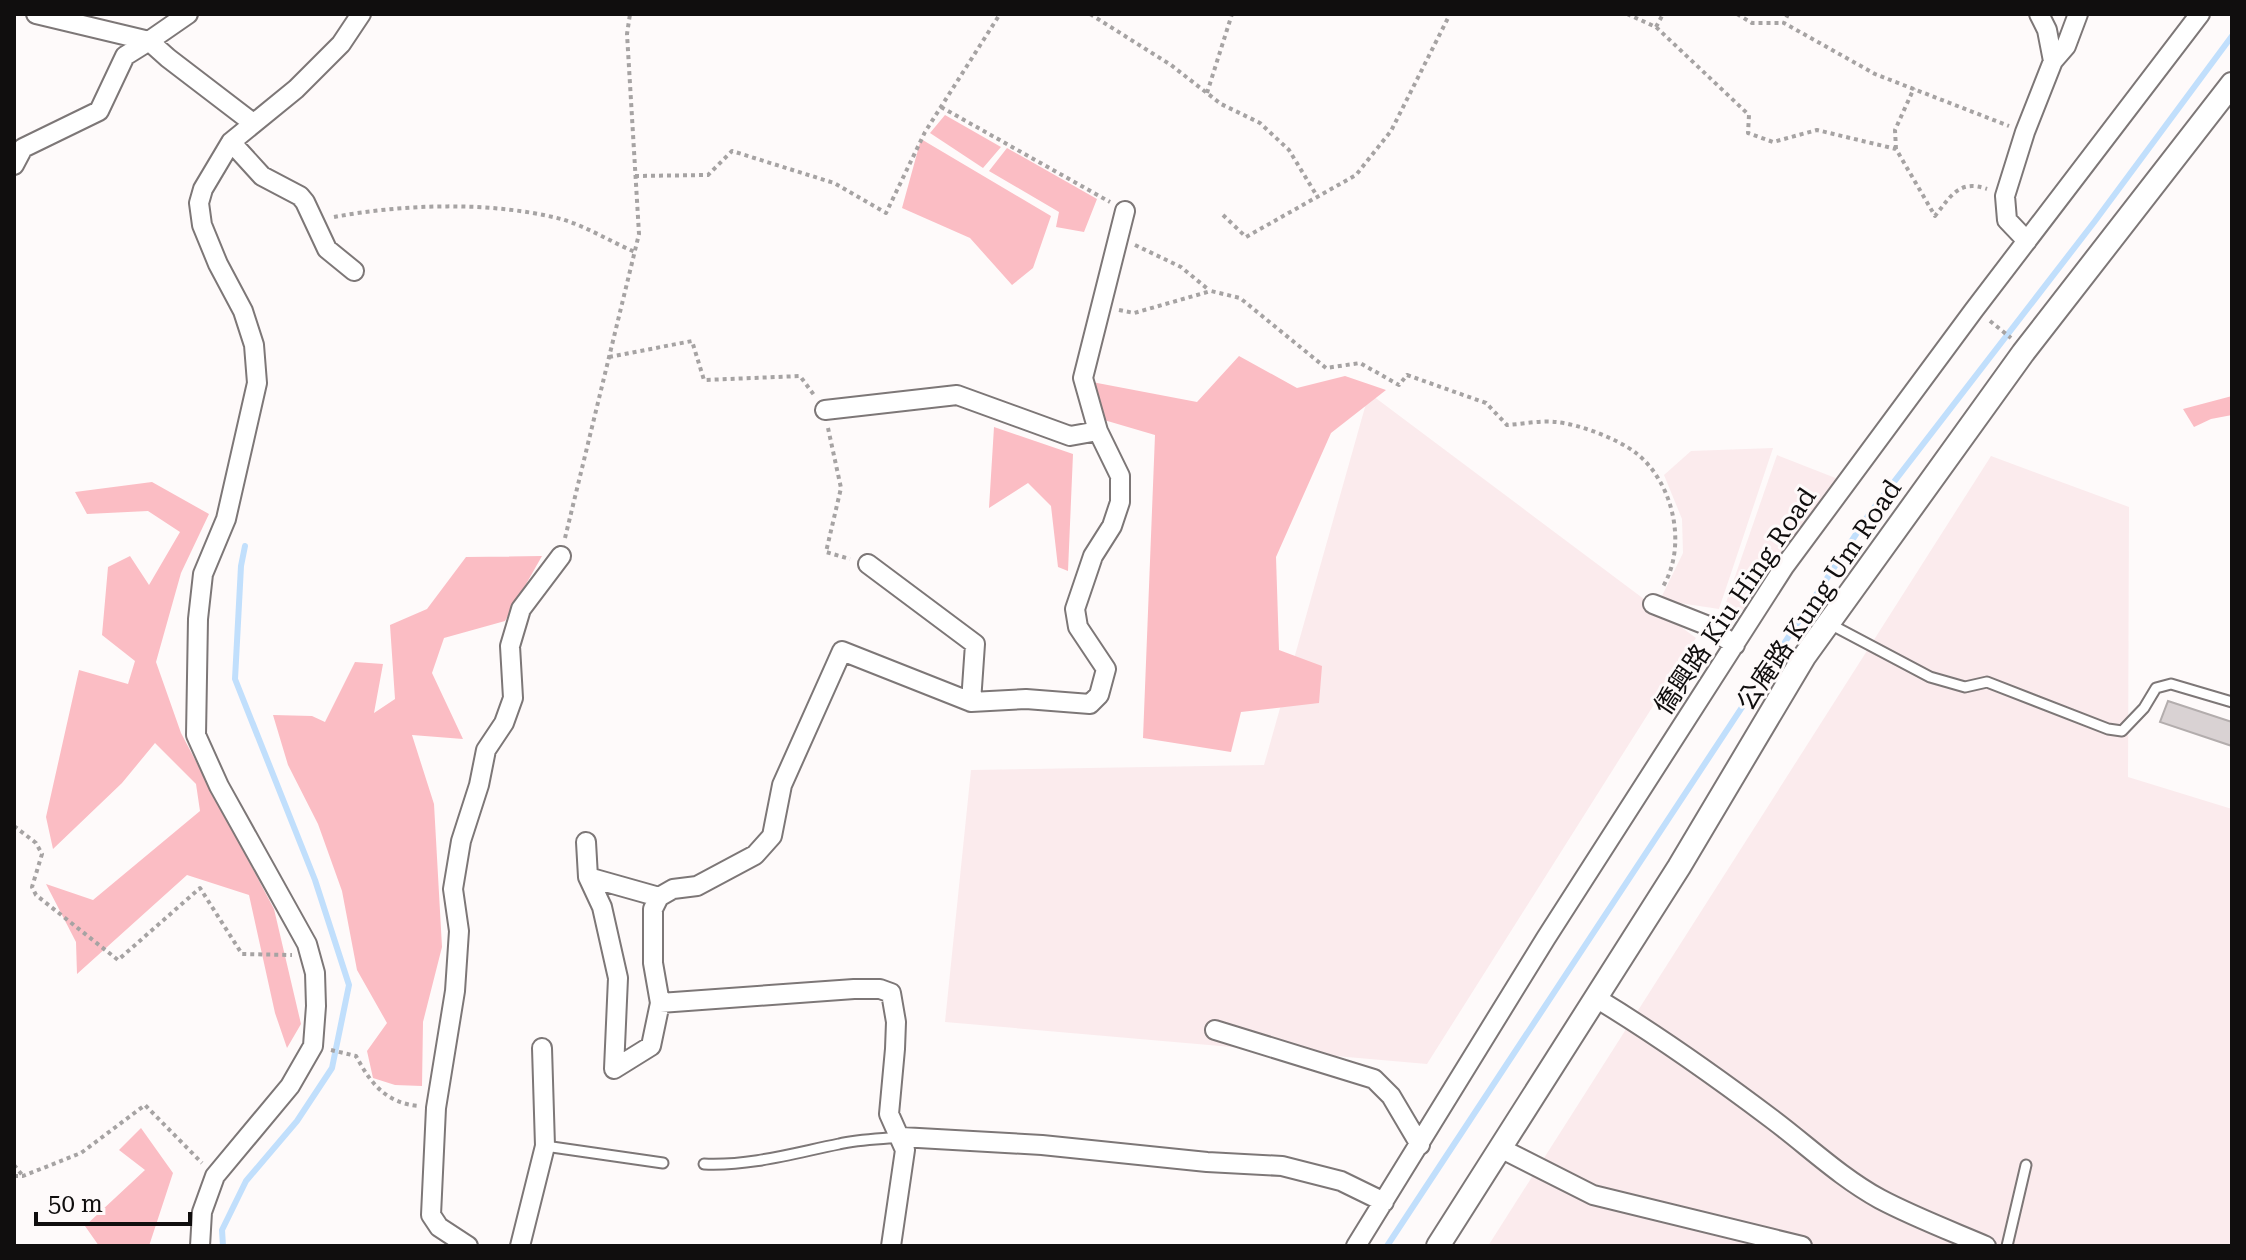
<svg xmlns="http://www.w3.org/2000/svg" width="2246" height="1260" font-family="'Roboto Serif','Noto Sans TC',serif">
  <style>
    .built { fill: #fbebed }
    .green { fill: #fbbdc4 }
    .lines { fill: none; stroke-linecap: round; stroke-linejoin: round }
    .stream { stroke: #c1dffc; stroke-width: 6 }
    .building { fill: #d9d2d3; stroke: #b3adad; stroke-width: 2 }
    .service-casing { stroke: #7d7777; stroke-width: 13 }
    .minor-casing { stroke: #7d7777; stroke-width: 22 }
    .tertiary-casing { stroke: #7d7777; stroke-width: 26 }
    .path { stroke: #a6a3a3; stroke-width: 4; stroke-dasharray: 4 4; stroke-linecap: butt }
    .service { stroke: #fff; stroke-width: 9 }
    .minor { stroke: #fff; stroke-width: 18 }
    .tertiary { stroke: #fff; stroke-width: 22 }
    .labels { text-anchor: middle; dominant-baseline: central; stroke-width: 6; stroke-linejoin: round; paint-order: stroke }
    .street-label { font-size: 26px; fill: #100e0e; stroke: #fefafa }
  </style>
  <rect width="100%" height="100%" fill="#fefafa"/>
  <path class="built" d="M1369,393L1696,638L1427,1064L945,1022L971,770L1264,765Z
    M1773,448L1719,609L1660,600L1683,553L1682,519L1664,475L1691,451Z
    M1777,455L1838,479L1736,619L1722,614Z
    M1991,456L2129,507L2128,777L2232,809V1246H1488Z"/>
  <path class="green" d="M945,115L1001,147L983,168L930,133Z
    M921,139L1051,216L1033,268L1012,285L970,238L902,208Z
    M1007,148L1097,199L1084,232L1056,227L1059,212L989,171Z
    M1239,356L1297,388L1345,376L1386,390L1331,433L1276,557L1279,650L1322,666L1319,703L1241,712L1231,752L1143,738L1155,435L1104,420L1092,382L1197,402Z
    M2232,396V415L2211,419L2194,427L2183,409Z
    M994,427L1073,454L1068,571L1058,567L1051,506L1028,483L989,508Z
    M152,482L209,514L181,573L156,662L181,733L274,909L301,1024L287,1048L275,1013L249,895L187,875L77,974L76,942L46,884L93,900L200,811L196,784L155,743L122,783L53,849L46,817L79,670L128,684L135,661L102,635L108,567L130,556L149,585L180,532L148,511L87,514L75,492Z
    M542,556L505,621L444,638L432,673L463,739L412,735L434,804L442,947L423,1022L422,1086L395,1085L373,1078L367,1051L387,1023L357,970L342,891L318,824L288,765L273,715L312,716L325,722L355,662L383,664L374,713L395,699L390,625L427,609L466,557Z
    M141,1128L173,1173L149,1246H99L85,1226L145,1170L119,1150Z"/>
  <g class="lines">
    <path class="stream" d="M223,1246L222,1230L246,1181L297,1121L332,1068L349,985L315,880L235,679L241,566L245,546
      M1387,1246L1870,513L2095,221L2232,36"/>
  </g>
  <path class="building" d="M2168,701L2232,722V746L2160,722Z"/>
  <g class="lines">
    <g class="service-casing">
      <path id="service" d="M1828,623L1930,677L1965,687L1987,682L2108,729L2122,731L2144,708L2156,688L2171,684L2232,702
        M545,1146L663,1163
        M704,1164C751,1166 794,1153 839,1144C859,1139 881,1139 901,1137
        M2007,1246L2026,1165"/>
    </g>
    <g class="minor-casing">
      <path id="minor" d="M36,14L149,41L188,14
        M2053,61L2066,46L2078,14
        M231,142L262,176L300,196L305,202L327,249L354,271
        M14,165L23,148L99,111L125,56L149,41L168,58L253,123
        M2027,241L2007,220L2005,196L2025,132L2053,61L2047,30L2039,14
        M825,410L957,395L1070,436L1098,431
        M868,564L975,644L971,702
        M1653,604L1706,625L1735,645
        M586,842L588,877L602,907L618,978L614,1069L651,1046L660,1003L653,963V909L659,897L673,889L697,886L755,855L772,836L782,785L842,651L971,702L1026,699L1090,704L1099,695L1106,669L1078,627L1075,609L1093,556L1112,526L1120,502V476L1098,431L1083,378L1125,211
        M588,877L659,897
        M1596,998C1657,1035 1715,1076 1772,1119C1808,1146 1840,1177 1880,1199C1914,1217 1951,1231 1986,1246
        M660,1003L854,989H880L891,993L896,1022L895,1049L889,1114L905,1150L891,1246
        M1215,1030L1374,1079L1391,1096L1420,1145
        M901,1137L1042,1145L1207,1162L1282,1166L1341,1181L1384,1202
        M1500,1148L1593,1195L1802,1246
        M200,1246L202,1212L215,1176L290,1086L313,1046L316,1006L315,973L307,944L219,786L196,735L198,619L203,574L226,519L257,383L254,345L243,311L218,264L202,225L199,203L203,189L231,142L296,89L341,44L361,14
        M468,1246L439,1227L431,1215L436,1108L455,991L459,931L453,889L461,841L479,785L486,750L504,723L513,698L510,646L521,609L561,556
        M520,1246L545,1146L542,1048
        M1356,1246L1546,938L1784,567L1974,310L2200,14"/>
    </g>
    <g class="tertiary-casing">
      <path id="tertiary" d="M1438,1246L1679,867L1804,657L2023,353L2232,84"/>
    </g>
    <path class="path" d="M1090,14L1171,65L1221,104L1260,123L1289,150L1317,196
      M1627,14L1656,27L1749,115L1748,133L1773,142L1817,130L1896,149L1935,216C1951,196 1959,179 1987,189
      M1737,14L1752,23H1784
      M1788,14L1784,23L1875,74L2009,126
      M1656,27L1663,14
      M1207,93L1232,14
      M941,107L1110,202
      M1896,149L1895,130L1914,88
      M635,176L708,175L732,151L834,183L886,213L925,132L1000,14
      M1223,215L1246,237L1356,175L1391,131L1450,14
      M334,217C404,204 491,201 561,219C586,226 611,242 635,252
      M1135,245L1181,267L1209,290
      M1119,310L1134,313L1211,291L1240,298L1326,368L1360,363L1399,385L1407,375L1486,403L1507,425C1523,424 1541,420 1556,422C1579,424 1618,439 1636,453C1674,483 1688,547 1662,588
      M1990,321L2011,338
      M609,357L692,341L704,380L800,376L814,395
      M828,428L841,488L826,552L850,559
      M565,538L639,234L627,34L630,14
      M14,826L36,843L42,854L32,887L36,895L118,960L200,888L242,954L292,955
      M331,1050L356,1056C371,1084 386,1103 419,1106
      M14,1165L23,1176
      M14,1176H23L81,1153L145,1105L202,1163"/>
    <use href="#service" class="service"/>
    <use href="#minor" class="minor"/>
    <use href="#tertiary" class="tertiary"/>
  </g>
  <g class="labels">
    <g class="street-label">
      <text transform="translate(1819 595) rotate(-56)">公庵路 Kung Um Road</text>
      <text transform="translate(1735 601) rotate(-56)">僑興路 Kiu Hing Road</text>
    </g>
  </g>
  <rect width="2246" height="1260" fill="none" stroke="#100e0e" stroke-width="32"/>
  <path d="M36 1212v12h154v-12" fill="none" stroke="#100e0e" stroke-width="4"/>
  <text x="48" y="1212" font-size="24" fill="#100e0e" stroke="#fefafa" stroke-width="6" paint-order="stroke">50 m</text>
</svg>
